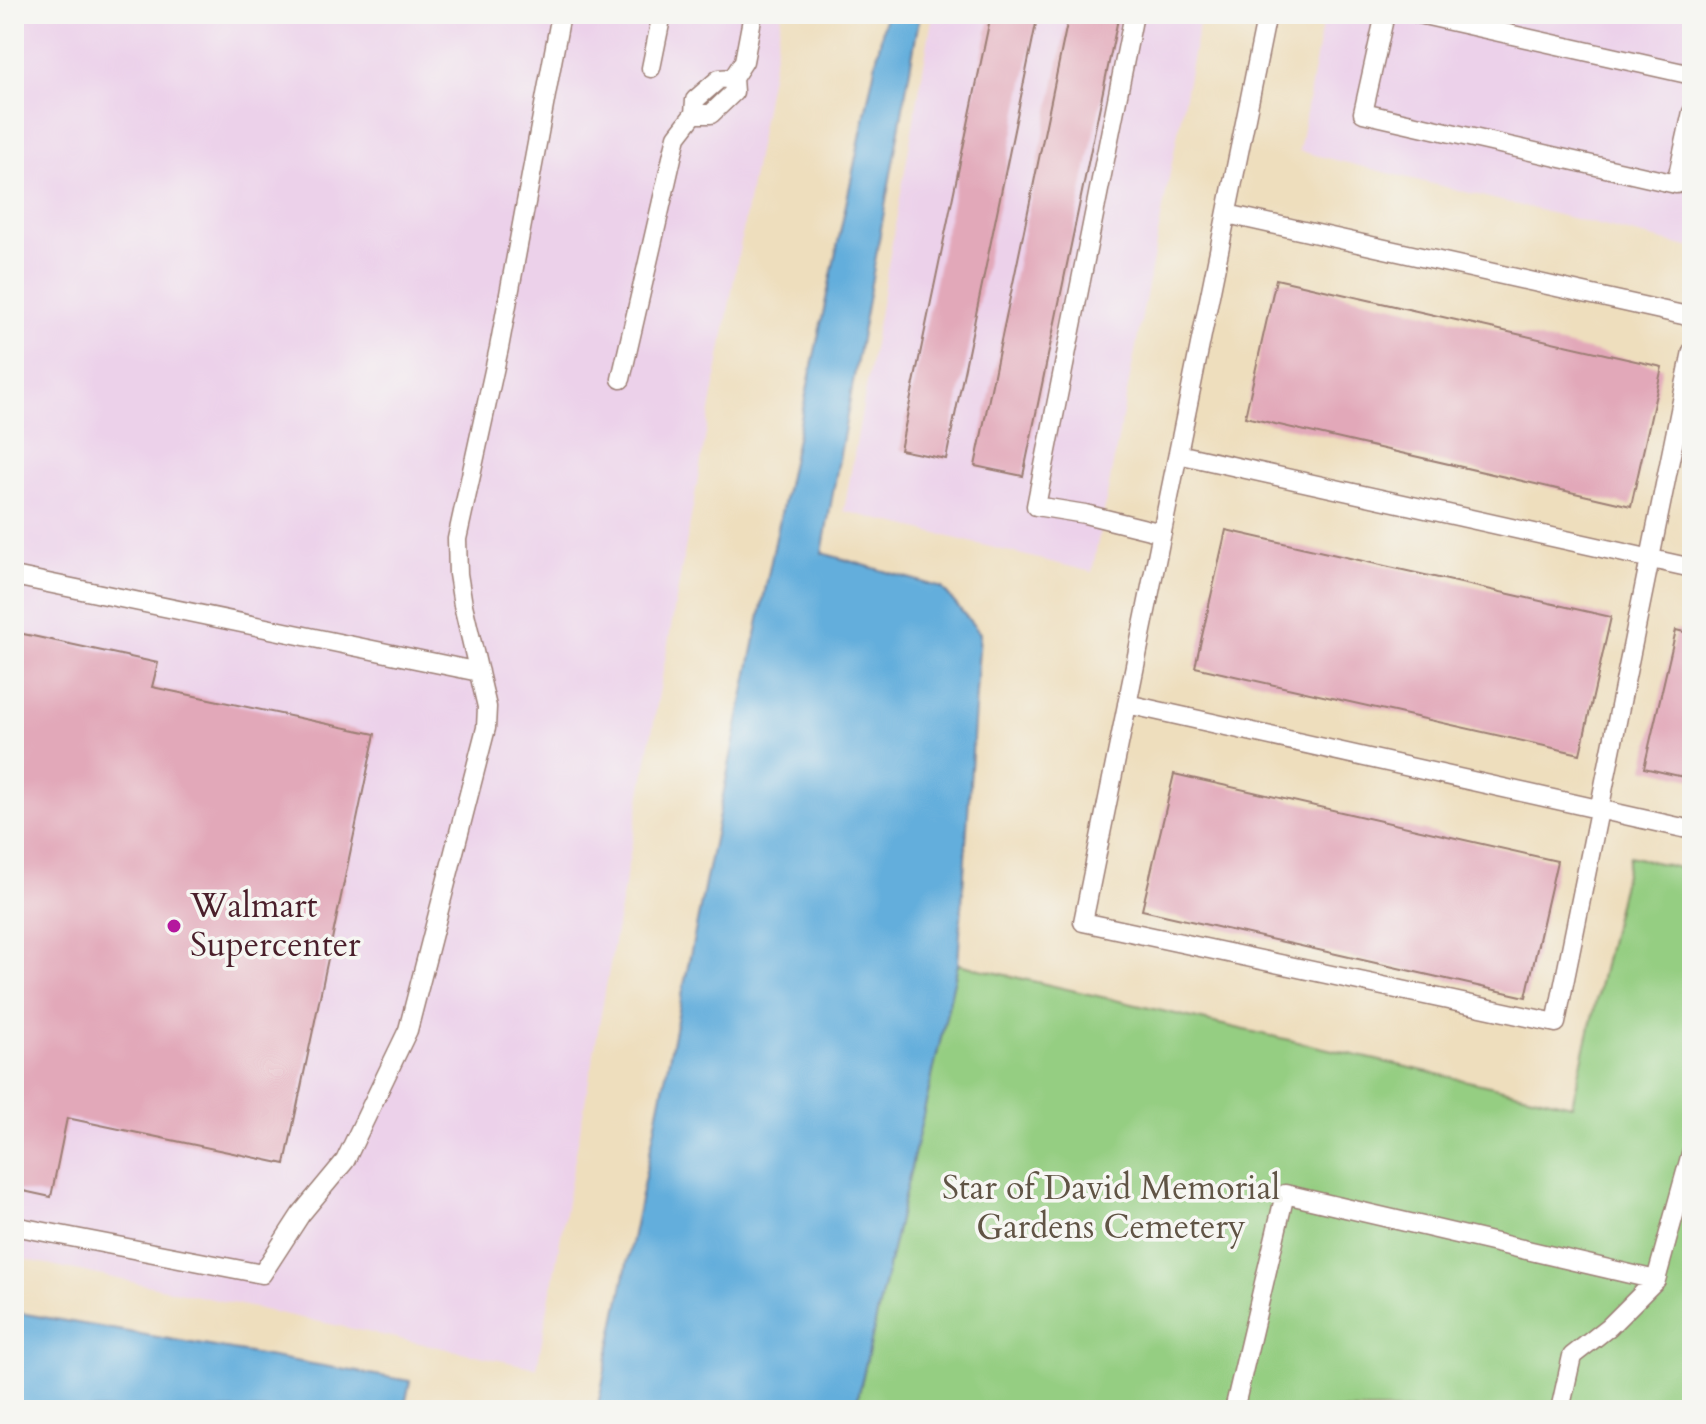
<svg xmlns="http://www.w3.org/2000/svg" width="1706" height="1424" font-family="Cardo,serif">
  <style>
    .built { fill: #ecd1ea }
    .green { fill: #95ce82; stroke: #707656; stroke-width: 2 }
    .water { fill: #63aedc; stroke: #566684; stroke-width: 2 }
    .building { fill: #e2a8b9 }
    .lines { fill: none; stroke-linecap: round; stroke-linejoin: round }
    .lane-casing { stroke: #9c7e74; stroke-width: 21 }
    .lane { stroke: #fff; stroke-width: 18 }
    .poi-dot { fill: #b5179e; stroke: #f6f6f2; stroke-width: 3 }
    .labels { text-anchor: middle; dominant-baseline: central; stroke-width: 7; stroke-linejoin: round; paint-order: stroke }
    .poi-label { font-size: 34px; fill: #4a1f2b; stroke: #f6f6f2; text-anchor: start }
    .park-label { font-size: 34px; fill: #605445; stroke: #f6f6f2 }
  </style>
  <rect width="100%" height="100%" fill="#f6f6f2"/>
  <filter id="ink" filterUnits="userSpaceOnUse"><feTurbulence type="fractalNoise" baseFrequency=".0125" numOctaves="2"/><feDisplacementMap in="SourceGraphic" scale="16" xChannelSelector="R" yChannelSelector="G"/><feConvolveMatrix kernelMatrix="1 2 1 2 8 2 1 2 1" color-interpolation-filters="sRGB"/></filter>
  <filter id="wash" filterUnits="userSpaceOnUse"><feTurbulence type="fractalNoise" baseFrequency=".006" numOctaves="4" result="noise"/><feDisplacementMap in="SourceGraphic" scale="32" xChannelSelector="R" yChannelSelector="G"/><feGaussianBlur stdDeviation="1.8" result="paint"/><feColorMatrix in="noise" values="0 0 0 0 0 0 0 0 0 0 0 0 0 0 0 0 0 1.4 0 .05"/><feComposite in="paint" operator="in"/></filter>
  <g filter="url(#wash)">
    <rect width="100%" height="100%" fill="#eedebd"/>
    <path class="built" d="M14,14H782L537,1368L14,1257Z
      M933,14H1201L1092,572L844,511Z
      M1324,14H1692V248L1299,151Z"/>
    <path class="green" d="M1629,856L1692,871V1410H855L958,964L1572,1105Z"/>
    <path class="water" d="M886,14H920L822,553L942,588L980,633L958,964L855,1410H597L770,566Z
      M14,1312L410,1381L404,1410H14Z"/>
    <g id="blocks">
      <path class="building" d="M991,14H1038L946,459L900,450Z
        M1069,14H1119L1023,476L975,466Z
        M1276,279L1662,367L1631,506L1245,417Z
        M1226,530L1611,617L1580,754L1195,667Z
        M1676,630L1692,634V779L1644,768Z
        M14,632L158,663L152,687L375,734L285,1164L67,1118L51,1197L14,1189Z
        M1174,774L1557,861L1526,997L1142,910Z"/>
    </g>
  </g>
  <g filter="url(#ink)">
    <use href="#blocks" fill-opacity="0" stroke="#9c7e74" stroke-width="2"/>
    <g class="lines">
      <g class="lane-casing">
        <path id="lane" d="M1134,14L1036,506L1085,514L1162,533
          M1267,14L1083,922L1556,1023L1692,351
          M1385,14L1363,113L1676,184L1692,112
          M1419,14L1692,75
          M651,68L662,14
          M694,114H711L734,92L733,78L744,61L753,14
          M1227,214L1692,317
          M621,379L677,136L694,114L695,100L719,79L733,78
          M1178,454L1692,568
          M14,576L479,672
          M1127,704L1692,830
          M14,1226L262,1274L301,1214L345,1161L408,1030L486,728L487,707L463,605L458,574L457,539L499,348L561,14
          M1234,1410L1285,1194L1656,1280
          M1560,1410L1572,1356L1609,1327L1656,1280L1692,1150"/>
      </g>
      <use href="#lane" class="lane"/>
    </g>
  </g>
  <circle class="poi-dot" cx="174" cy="926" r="8"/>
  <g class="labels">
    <g class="poi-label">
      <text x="190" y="906">Walmart<tspan x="190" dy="39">Supercenter</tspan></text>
    </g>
    <g class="park-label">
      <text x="1111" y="1188">Star of David Memorial<tspan x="1111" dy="39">Gardens Cemetery</tspan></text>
    </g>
  </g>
  <rect width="1706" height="1424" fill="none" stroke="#f6f6f2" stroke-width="48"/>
</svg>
